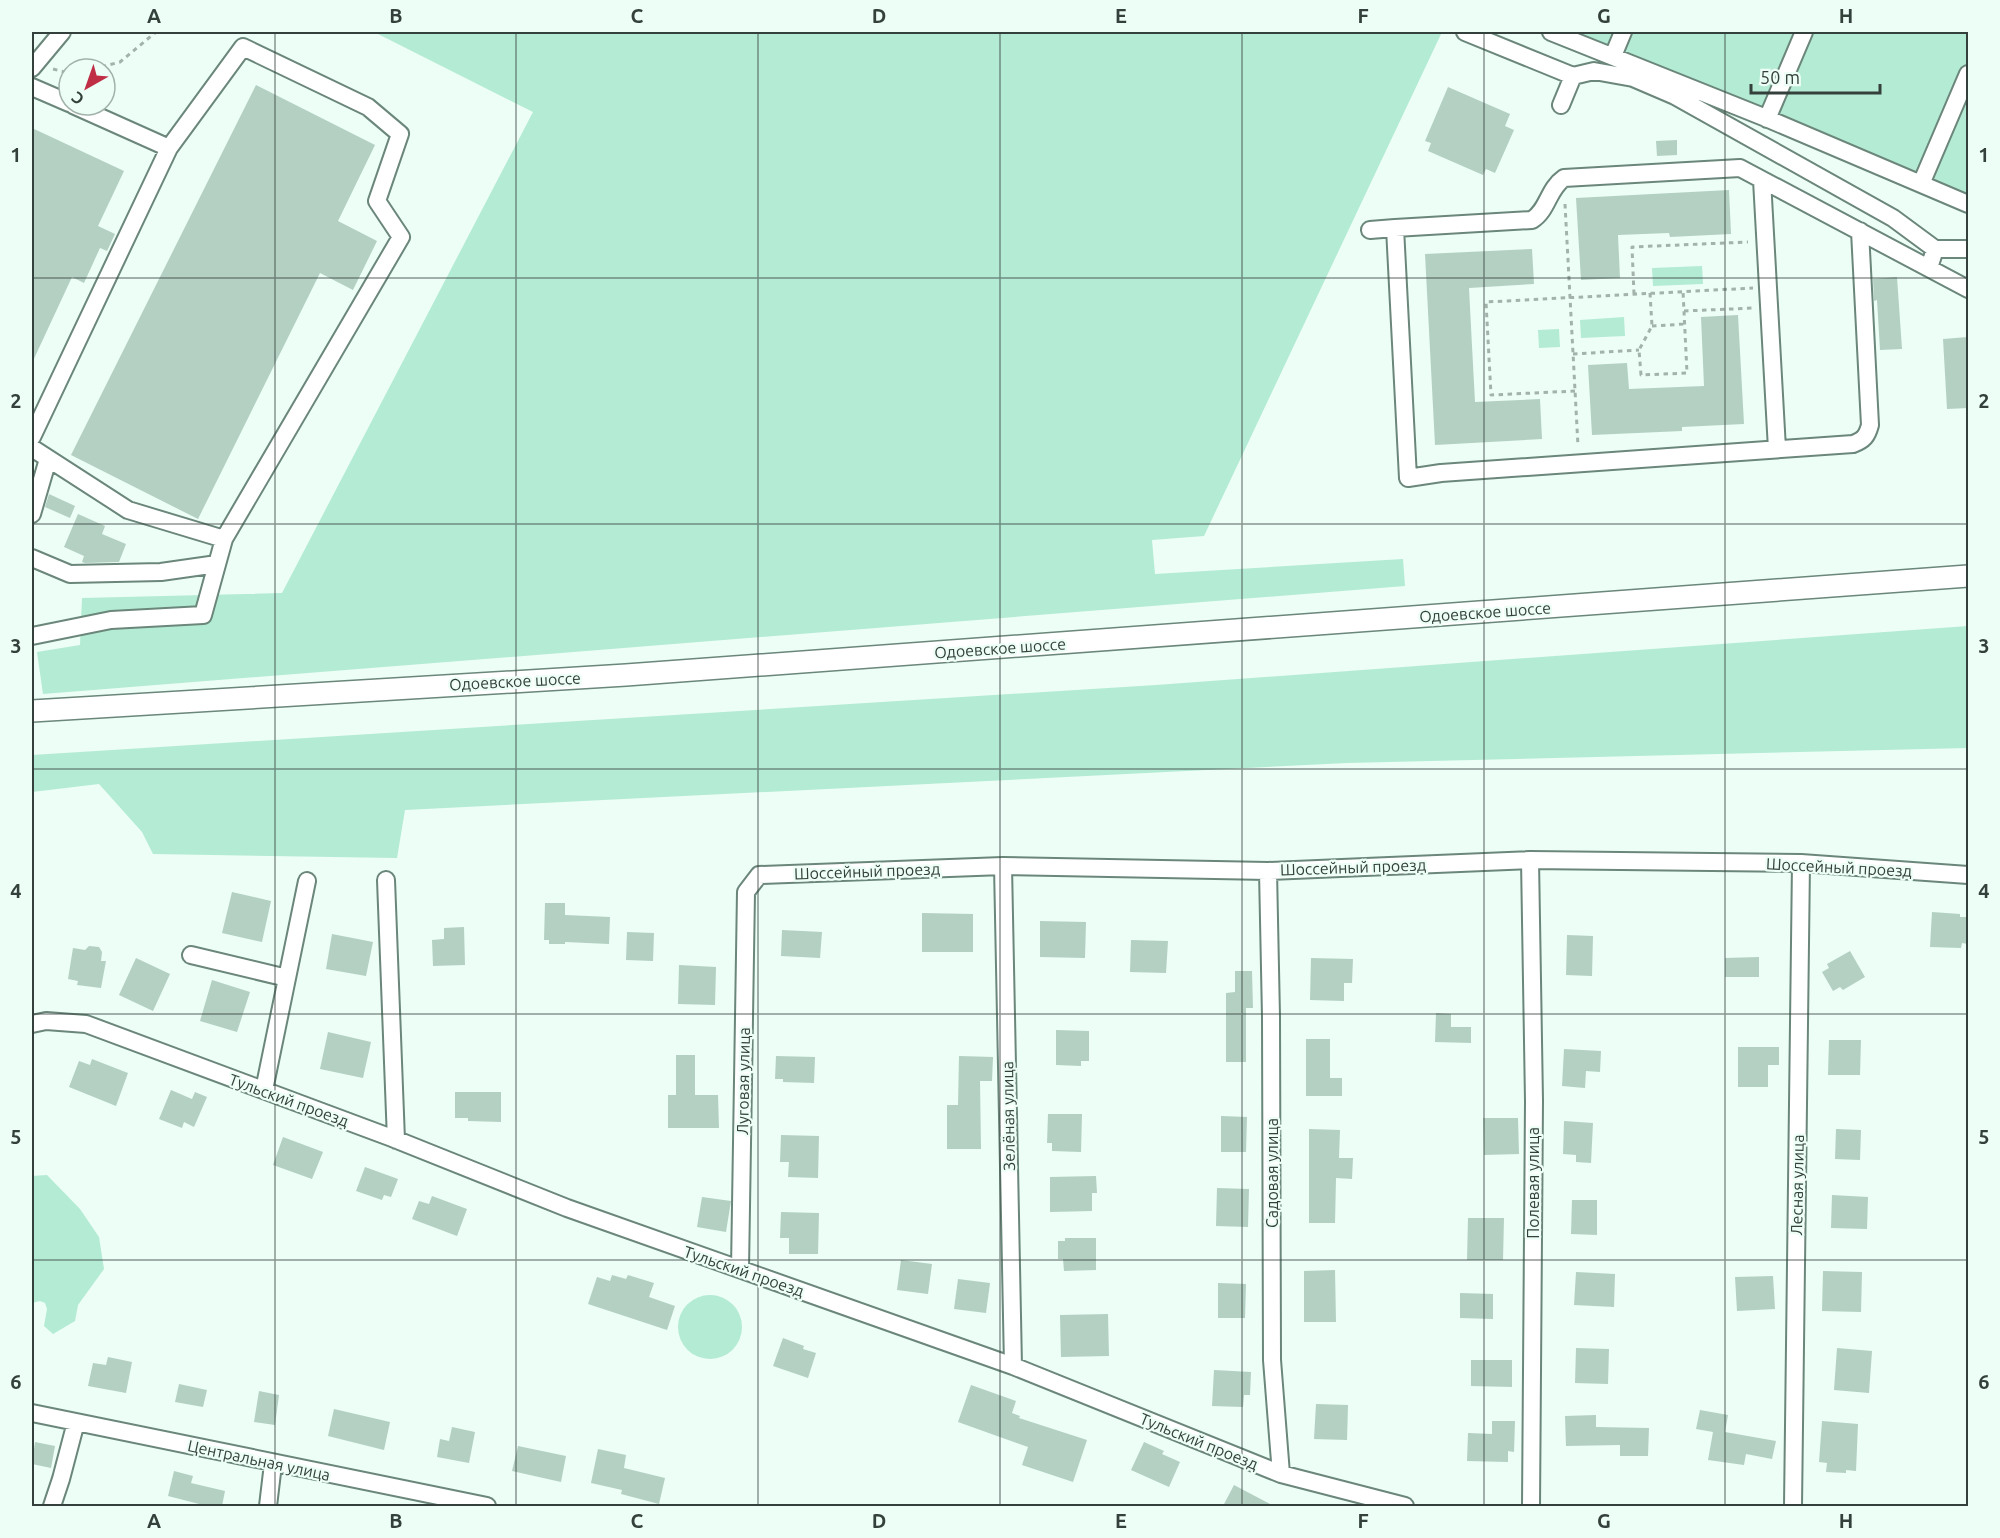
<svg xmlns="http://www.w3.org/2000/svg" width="2000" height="1538" font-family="Ubuntu,sans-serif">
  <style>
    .green { fill: #b4ebd4 }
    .building { fill: #b3d0c3 }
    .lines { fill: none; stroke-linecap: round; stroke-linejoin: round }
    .minor-casing { stroke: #6b867a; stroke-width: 20 }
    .major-casing { stroke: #6b867a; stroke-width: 24 }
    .path { stroke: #a3b3ac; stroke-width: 3; stroke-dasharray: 4.5 4.5; stroke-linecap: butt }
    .minor { stroke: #fff; stroke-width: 16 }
    .major { stroke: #fff; stroke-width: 21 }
    .grid { fill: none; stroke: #34403b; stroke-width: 1.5; stroke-opacity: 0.55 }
    .labels { text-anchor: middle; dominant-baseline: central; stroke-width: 4.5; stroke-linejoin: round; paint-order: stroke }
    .street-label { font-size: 16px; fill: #34403b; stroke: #ecfef6 }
    .neatline { fill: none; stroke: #34403b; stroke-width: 2 }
    .grid-label { font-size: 20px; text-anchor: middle; font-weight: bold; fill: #34403b }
  </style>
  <rect width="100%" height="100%" fill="#ecfef6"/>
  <path class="green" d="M374,32H1442L1204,536L1152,540L1155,574L1403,559L1405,586L43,694L37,652L80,645L82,598L282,593L533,112Z
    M1536,32H1968V210Z
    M1702,266L1703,284L1653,286L1652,268Z
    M1624,317L1625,336L1581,338L1580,320Z
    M1559,329L1560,347L1539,348L1538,330Z
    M1968,626V748L1347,763L405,810L397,858L153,854L142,832L99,784L32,792V755L1156,685Z
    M47,1175L80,1209L99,1237L104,1269L78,1305L75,1321L53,1334L44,1326L47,1309L45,1303L40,1301L32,1303V1176Z
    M678 1327a32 32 0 1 1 64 0a32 32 0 1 1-64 0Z"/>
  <path class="building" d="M256,85L375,145L338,221L377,241L353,290L320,273L198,519L71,455Z
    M1448,87L1510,114L1505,126L1514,130L1495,173L1486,169L1483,175L1428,151L1431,143L1425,141Z
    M32,128L124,171L98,226L115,234L107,251L100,248L84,283L72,277L32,363Z
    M1677,140V155L1657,156L1656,141Z
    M1729,190L1731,234L1670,237L1669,233L1618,235L1620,278L1581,280L1576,198Z
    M1532,249L1534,284L1469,288L1472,346L1475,402L1540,399L1542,439L1435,445L1425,254Z
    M1897,277L1902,349L1880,350L1877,300L1874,301L1873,279Z
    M1738,315L1744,424L1682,427V431L1592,435L1588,365L1627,363L1629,389L1704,386L1701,317Z
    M1968,337V408L1947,409L1943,339Z
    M49,494L75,506L70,518L45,507Z
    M78,514L105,526L102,534L126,544L119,562L85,563L82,562L84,556L64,547Z
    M232,892L271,901L262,942L222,933Z
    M545,903H565V915L610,917L609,944L565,942V944H549V940H544Z
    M1932,912L1960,914V917H1968V944L1962,943L1961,948L1930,947Z
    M922,913L973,914V952H922Z
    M1040,921L1086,922L1085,958L1040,957Z
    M464,927L465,965L433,966L432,940L444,939V928Z
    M782,930L822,932L820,958L781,956Z
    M627,932L654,933L653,961L626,960Z
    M332,934L373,942L366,976L326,969Z
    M1567,935L1593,936L1592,976L1566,975Z
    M1131,940L1168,941L1166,973L1130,972Z
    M89,946L99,947L102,952L101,961H106L101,988L77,985L78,981L68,979L73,948L85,950Z
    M1850,951L1865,977L1843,990L1840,987L1833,991L1822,972L1829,968L1827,964Z
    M1759,957V977H1725V958Z
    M136,958L170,974L153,1011L119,995Z
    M1311,958L1353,959L1352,983H1344V1001L1310,1000Z
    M679,965L716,967L715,1005L678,1004Z
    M1235,971H1252L1253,1008H1246V1062H1226V993L1235,992Z
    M212,980L250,992L237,1032L200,1021Z
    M1436,1013L1451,1014V1027H1471V1043L1435,1042Z
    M1056,1030L1089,1031V1061H1081V1066L1056,1065Z
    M328,1032L371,1042L363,1078L320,1069Z
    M1306,1039H1330V1078H1342V1096H1306Z
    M1829,1040H1861L1860,1075H1828Z
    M1738,1047H1779V1065H1768V1087H1738Z
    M1564,1049L1601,1051L1600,1072L1586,1071L1585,1088L1562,1086Z
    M676,1055H695V1095H718L719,1128H668V1095H676Z
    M776,1056L815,1057L814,1083L783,1082V1079H775Z
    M959,1056L993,1057L992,1081H980L981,1149H947V1105H958Z
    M92,1059L128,1073L116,1106L69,1087L79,1061L90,1065Z
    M171,1090L192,1099L195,1092L207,1097L194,1127L184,1122L182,1128L159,1119Z
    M455,1092H501V1122L468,1121V1118H455Z
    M1048,1114H1082L1081,1152L1052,1151V1143H1047Z
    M1221,1116L1247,1117L1246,1152H1221Z
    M1483,1118H1518L1519,1154L1484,1155Z
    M1564,1121L1593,1123L1591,1163L1576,1162V1155L1563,1154Z
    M1309,1129L1340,1130L1339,1158H1353L1352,1179L1336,1178L1335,1223H1309Z
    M1836,1129L1861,1130L1860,1160L1835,1159Z
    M781,1135L819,1136L818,1178L788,1177L789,1162H780Z
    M283,1137L323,1152L312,1179L273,1165Z
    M365,1167L398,1179L391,1197L384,1195L382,1200L356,1191Z
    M1096,1176L1097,1193H1092V1211L1050,1212V1177Z
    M1217,1188L1249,1189L1248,1227L1216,1226Z
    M1832,1195L1868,1197L1867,1229L1831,1228Z
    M432,1196L467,1209L457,1236L412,1219L419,1201L429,1204Z
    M702,1197L731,1201L726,1232L697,1227Z
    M1572,1200H1597V1235L1571,1234Z
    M781,1212L819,1213L818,1254H789V1238H780Z
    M1468,1218H1504L1503,1260H1467Z
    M1065,1238H1096V1270L1064,1271L1063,1259H1058V1241H1065Z
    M901,1260L932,1264L928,1294L897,1290Z
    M1335,1270L1336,1322H1304V1271Z
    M1823,1271L1862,1272L1861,1312L1822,1311Z
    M1576,1272L1615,1274L1614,1307L1574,1305Z
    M612,1275L626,1279L628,1275L654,1283L649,1297L675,1306L667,1330L588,1304L597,1277L610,1281Z
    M1773,1276L1775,1309L1737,1311L1735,1277Z
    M958,1279L990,1283L986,1313L954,1309Z
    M1218,1283L1246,1284L1245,1318H1218Z
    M1460,1293L1493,1294V1319L1460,1318Z
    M1108,1314L1109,1356L1061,1357L1060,1315Z
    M783,1338L804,1346L803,1349L816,1353L808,1378L773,1366Z
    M1576,1348L1609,1349L1608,1384L1575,1383Z
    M1837,1348L1872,1351L1869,1393L1834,1390Z
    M108,1357L132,1362L126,1393L88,1386L93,1363L106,1365Z
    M1471,1360H1512V1387L1471,1386Z
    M1214,1370L1251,1372L1250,1395H1244L1243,1407L1212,1406Z
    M179,1384L207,1390L203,1407L175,1402Z
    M971,1385L1016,1401L1012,1413L1020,1416L1019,1418L1087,1440L1073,1482L1022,1465L1028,1447L958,1422Z
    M259,1391L279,1395L275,1425L254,1422Z
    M1316,1404L1348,1405L1347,1440L1314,1439Z
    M334,1409L390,1422L384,1450L328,1436Z
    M1700,1410L1728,1415L1725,1432L1776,1441L1772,1459L1746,1454L1744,1465L1708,1460L1713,1432L1696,1429Z
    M1596,1415V1427L1649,1428L1648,1456H1620V1445L1566,1446L1565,1416Z
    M1492,1421H1515L1514,1452L1508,1451V1462L1467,1461L1468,1433L1492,1434Z
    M1822,1421L1858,1424L1856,1471L1846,1470V1473L1826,1472L1827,1463L1819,1462Z
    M452,1427L475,1432L469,1463L437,1457L440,1439L449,1441Z
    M35,1442L55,1446L51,1468L32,1464Z
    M1144,1442L1164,1451L1162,1454L1180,1462L1169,1487L1131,1470Z
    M518,1446L566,1456L561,1482L512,1471Z
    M598,1449L626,1455L624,1468L665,1478L659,1504L621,1494L622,1490L591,1483Z
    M174,1471L193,1476L191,1483L225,1491L222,1506H207L168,1496Z
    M1234,1485L1274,1506H1223Z"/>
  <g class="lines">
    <g class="minor-casing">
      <path id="minor" d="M1465,32L1573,76L1594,71L1633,78L1675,96L1893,218L1935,249L1929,268
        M1551,32L1766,118L1968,204
        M1613,56L1623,32
        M32,68L62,32
        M32,87L69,103
        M1561,105L1573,76
        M1767,119L1804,32
        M1762,180L1777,449
        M1921,184L1968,74
        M1370,230L1395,228
        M1860,231L1870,425C1867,436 1864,440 1853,444L1441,473L1408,478L1395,228L1532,220C1548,210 1548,189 1564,178L1740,168L1968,289
        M1935,249H1968
        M32,437L169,148
        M32,448L128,510L224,539
        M32,514L48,459
        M32,558L70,574L161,572L217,564
        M32,636L111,620L203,615L224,539L401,237L377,201L400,134L368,107L243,47L169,148L73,105
        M1530,860L1534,1101L1531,1506
        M1003,866L1013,1366
        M1268,871L1271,1017L1272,1360L1281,1474
        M386,880L396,1140
        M191,955L287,978
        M32,1024L46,1021L86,1024L392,1138L567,1208L1013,1366L1281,1474L1405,1506
        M264,1090L307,881
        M740,1269L746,892L759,875L1003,866L1268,871L1530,860L1801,863L1968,875
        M32,1413L487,1506
        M52,1506L61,1479L76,1422
        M268,1506L273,1464
        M1793,1506L1801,863"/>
    </g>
    <g class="major-casing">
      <path id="major" d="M32,711L626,675L1968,576"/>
    </g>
    <path class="path" d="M53,69L69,73
      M93,69L120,62L156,32
      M1565,204L1578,446
      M1650,293L1652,326L1639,350L1641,375L1687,373L1683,291
      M1634,294L1632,247L1748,242
      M1684,311L1754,308
      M1652,326L1685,324
      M1573,354L1639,350
      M1575,391L1491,395L1486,302L1753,288"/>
    <use href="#minor" class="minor"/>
    <use href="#major" class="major"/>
  </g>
  <path class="grid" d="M275,32V1506M516,32V1506M758,32V1506M1000,32V1506M1242,32V1506M1484,32V1506M1725,32V1506M32,278H1968M32,524H1968M32,769H1968M32,1014H1968M32,1260H1968"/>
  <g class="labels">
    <g class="street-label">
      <text transform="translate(1485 612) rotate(-4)">Одоевское шоссе</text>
      <text transform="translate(1000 648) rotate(-4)">Одоевское шоссе</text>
      <text transform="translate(515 681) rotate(-3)">Одоевское шоссе</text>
      <text transform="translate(1353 867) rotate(-2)">Шоссейный проезд</text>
      <text transform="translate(1839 867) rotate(3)">Шоссейный проезд</text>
      <text transform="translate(867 871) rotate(-2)">Шоссейный проезд</text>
      <text transform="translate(743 1081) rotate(-89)">Луговая улица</text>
      <text transform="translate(289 1100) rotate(20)">Тульский проезд</text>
      <text transform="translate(1008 1116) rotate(-91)">Зелёная улица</text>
      <text transform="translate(1272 1173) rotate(-90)">Садовая улица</text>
      <text transform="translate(1533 1183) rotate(-90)">Полевая улица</text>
      <text transform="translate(1797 1185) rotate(-89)">Лесная улица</text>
      <text transform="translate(744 1271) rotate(19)">Тульский проезд</text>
      <text transform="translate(1199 1441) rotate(22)">Тульский проезд</text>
      <text transform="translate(259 1460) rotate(12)">Центральная улица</text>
    </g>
  </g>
  <rect width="2000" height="1538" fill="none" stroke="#ecfef6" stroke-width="66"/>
  <g transform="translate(87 87) rotate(220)"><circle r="28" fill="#ecfef6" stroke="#a2b2ab" stroke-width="1.5"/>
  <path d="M0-4.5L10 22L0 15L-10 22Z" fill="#bf2e45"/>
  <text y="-9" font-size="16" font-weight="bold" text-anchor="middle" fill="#34403b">С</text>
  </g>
  <path d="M1751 84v9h129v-9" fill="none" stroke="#34403b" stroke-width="3"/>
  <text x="1760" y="84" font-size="18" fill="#34403b" stroke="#ecfef6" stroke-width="4.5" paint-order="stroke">50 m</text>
  <rect x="33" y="33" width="1934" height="1472" class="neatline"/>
  <g class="grid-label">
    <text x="154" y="23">A</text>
    <text x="396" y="23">B</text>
    <text x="637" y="23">C</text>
    <text x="879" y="23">D</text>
    <text x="1121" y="23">E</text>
    <text x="1363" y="23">F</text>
    <text x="1604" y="23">G</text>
    <text x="1846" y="23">H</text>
    <text x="16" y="162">1</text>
    <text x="1984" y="162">1</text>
    <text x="16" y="408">2</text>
    <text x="1984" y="408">2</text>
    <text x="16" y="653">3</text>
    <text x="1984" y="653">3</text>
    <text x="16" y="898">4</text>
    <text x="1984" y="898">4</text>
    <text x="16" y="1144">5</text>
    <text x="1984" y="1144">5</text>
    <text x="16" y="1389">6</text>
    <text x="1984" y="1389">6</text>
    <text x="154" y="1528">A</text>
    <text x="396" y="1528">B</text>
    <text x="637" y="1528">C</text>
    <text x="879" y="1528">D</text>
    <text x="1121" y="1528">E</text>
    <text x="1363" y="1528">F</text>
    <text x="1604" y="1528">G</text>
    <text x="1846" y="1528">H</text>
  </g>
</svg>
